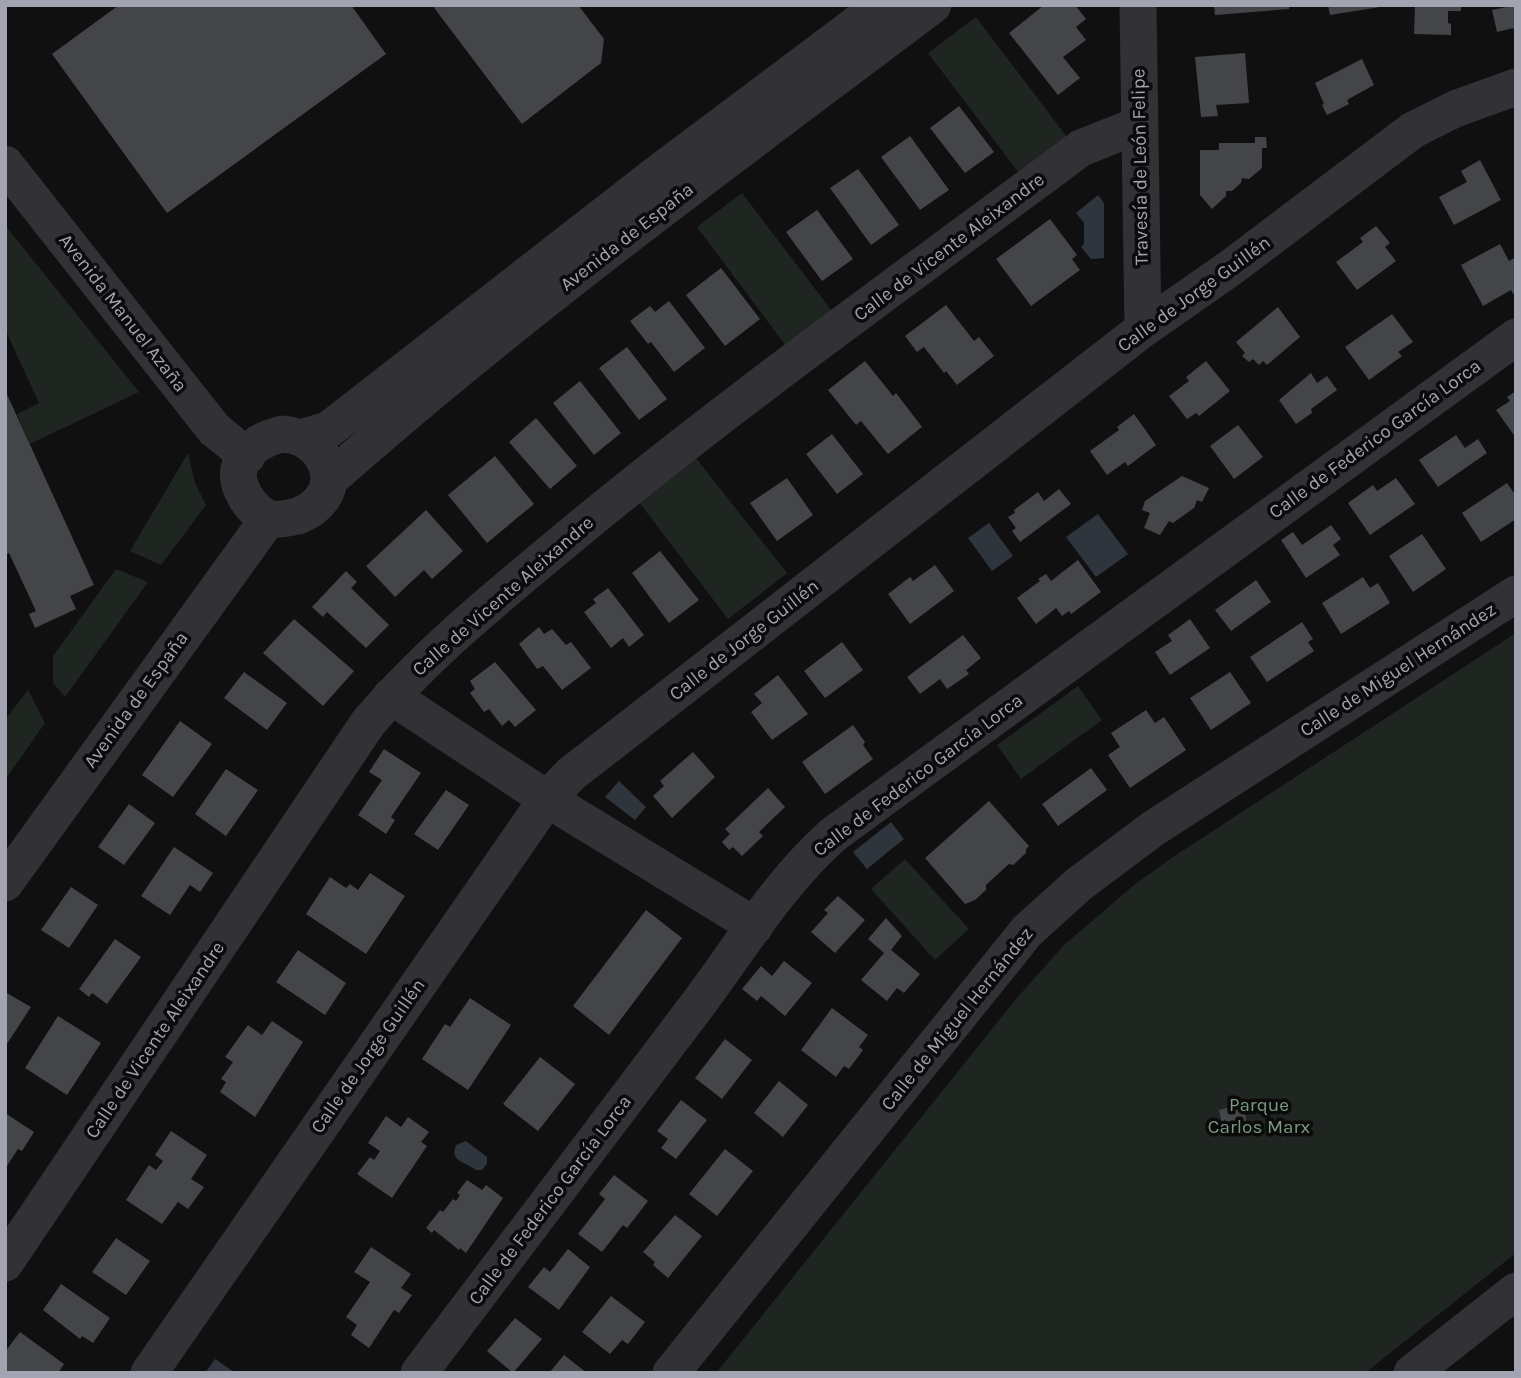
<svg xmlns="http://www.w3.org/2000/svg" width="1521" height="1378" font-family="Karla,sans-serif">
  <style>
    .green { fill: #1f2520 }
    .water { fill: #2f353d }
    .building { fill: #444549 }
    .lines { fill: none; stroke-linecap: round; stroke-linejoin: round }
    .minor { stroke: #313136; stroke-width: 37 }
    .labels { text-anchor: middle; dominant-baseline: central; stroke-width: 7; stroke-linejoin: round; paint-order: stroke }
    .street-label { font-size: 19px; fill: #a2a5b1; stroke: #0b0b0c }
    .park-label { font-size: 19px; fill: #7a9a80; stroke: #0b0b0c }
  </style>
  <rect width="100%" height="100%" fill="#101011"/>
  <path class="green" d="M976,17L1067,137L1019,173L928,53Z
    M742,193L832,311L786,346L697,227Z
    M5,225L139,392L30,444L17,414L39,403L5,329Z
    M691,452L787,573L728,619L635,497Z
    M188,453L195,483L206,505L161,565L130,551Z
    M116,569L148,582L65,697L53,683V656Z
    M1516,633V1253L1365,1373H716L1016,999L1064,945L1134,885L1173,857Z
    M1078,686L1102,720L1021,779L997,745Z
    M28,690L45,723L5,780V720Z
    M905,859L969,929L935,960L871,889Z"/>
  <path class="water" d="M1098,195L1104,203V258L1091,259L1081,247L1084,244V223L1076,213Z
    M1098,514L1128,554L1096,577L1066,537Z
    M989,523L1013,556L992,571L968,538Z
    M619,781L646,807L635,820L605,797Z
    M891,822L904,839L867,869L853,852Z
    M466,1141L487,1157V1164L482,1170H476C466,1162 449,1162 456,1145Z
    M215,1359L234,1372L233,1373H205Z"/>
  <path class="building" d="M119,5H351L386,54L167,213L52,54Z
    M432,5H578L604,39L601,63L522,124Z
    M1044,5H1075L1086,19L1076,27L1086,40L1063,57L1080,78L1058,95L1009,33Z
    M1214,5H1289V9L1215,15Z
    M1328,5H1380V7L1330,15Z
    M1415,5H1461V11H1448V23L1451,24V35L1414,34Z
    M1516,5V35L1513,28L1497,32L1492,10Z
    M1245,53L1249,103L1216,105L1218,116L1201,117L1195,57Z
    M1362,59L1374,85L1347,100L1349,104L1327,115L1322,105L1324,104L1315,83Z
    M959,106L994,152L965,173L930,128Z
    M910,136L949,190L920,210L881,157Z
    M1255,137H1266L1267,148H1262V168L1249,179L1242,178L1241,183L1232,191H1226V196L1212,209L1200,195V150H1219V143H1255Z
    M1480,160L1501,200L1454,225L1439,197L1467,182L1461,171Z
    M858,169L899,225L871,245L830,188Z
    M817,210L853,259L822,281L786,232Z
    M1050,219L1077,255L1072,259L1080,270L1031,306L996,259Z
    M1376,226L1390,243L1385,247L1396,261L1357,290L1336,262L1363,242L1360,238Z
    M1500,244L1509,261L1516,257V292L1513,294L1511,290L1483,306L1461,265Z
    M721,268L760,319L725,346L686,295Z
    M669,301L705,348L674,372L651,342L648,344L630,321L650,306L655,312Z
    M946,305L974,341L979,337L994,356L957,385L946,371L944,373L924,347L917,352L905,336Z
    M1278,307L1300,337L1267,365L1263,361L1259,365L1253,359L1249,362L1242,356L1245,353L1236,342Z
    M1392,314L1413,342L1398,352L1402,356L1369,380L1345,347Z
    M627,347L667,399L639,420L599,368Z
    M865,361L893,396L896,393L922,427L888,454L861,421L856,425L828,390Z
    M1206,361L1230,391L1199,416L1196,413L1187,419L1169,396L1189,381L1186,377Z
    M1311,373L1317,383L1327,376L1337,390L1311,409L1312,413L1296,424L1279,400Z
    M580,381L621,433L594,455L553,403Z
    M5,390L94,585L70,596L76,609L35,628L29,614L36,611L9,553L5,555Z
    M1516,391V438L1496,410L1510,401L1507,397Z
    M1134,414L1156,445L1128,466L1125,462L1107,475L1090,451L1119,430L1117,427Z
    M536,418L577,466L550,489L509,442Z
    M1238,425L1263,457L1234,479L1210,446Z
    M832,434L863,474L837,494L806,454Z
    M1456,435L1465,448L1478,439L1487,453L1438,487L1419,460Z
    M495,456L534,504L487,543L448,495Z
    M1182,476L1209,488L1202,502L1197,500L1194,508L1173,523L1169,521L1160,535L1144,528L1150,513L1142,510L1145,501Z
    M787,478L813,515L777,541L750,503Z
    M1396,478L1415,504L1370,535L1348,503L1373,485L1377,491Z
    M1507,483L1516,496V519L1481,542L1462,513Z
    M1059,489L1071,504L1020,542L1012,531L1016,528L1008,517L1015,513L1014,510L1038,492L1044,501Z
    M426,510L463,551L432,579L424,570L395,597L366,566Z
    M1331,525L1341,539L1333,545L1340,555L1306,578L1281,540L1293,532L1302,545Z
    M1422,534L1446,569L1413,592L1389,556Z
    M660,551L699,600L669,623L632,573Z
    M1078,560L1101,592L1071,614L1069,611L1062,616L1056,608L1036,624L1017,598L1040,581L1038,579L1046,574L1051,581Z
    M935,565L954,591L910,624L888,594L910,577L913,581Z
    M346,571L357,582L351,588L389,625L366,648L327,612L323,617L312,607Z
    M1363,577L1370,588L1378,583L1390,603L1341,634L1322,603Z
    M1256,580L1271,602L1231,631L1215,610Z
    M608,588L644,635L629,647L623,638L611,648L584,612L596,603L593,599Z
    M294,619L354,671L323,706L263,653Z
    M1190,619L1210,648L1170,675L1155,652L1172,641L1168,635Z
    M1302,622L1313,639L1308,642L1314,651L1267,682L1250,657Z
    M539,627L544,634L552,629L566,645L571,642L591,668L562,690L543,666L537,669L519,644Z
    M963,635L981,658L966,670L969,674L947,689L940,679L920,694L907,677Z
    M842,642L863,670L825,698L804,671Z
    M495,662L536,710L515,727L509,720L502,726L489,709L484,712L470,693L475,689L470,681Z
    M244,672L287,703L267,730L224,698Z
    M1230,672L1251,703L1211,730L1190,698Z
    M778,675L808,714L772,740L751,712L762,703L754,694Z
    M1146,710L1155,723L1164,717L1186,750L1130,788L1108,755L1120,747L1111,733Z
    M180,721L212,744L173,797L142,775Z
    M853,725L865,742L863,745L873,759L825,794L802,762Z
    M384,749L421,773L391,817L395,820L386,834L358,815L382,780L369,772Z
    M693,752L715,777L672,818L653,796L664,786L660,781Z
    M1091,768L1107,790L1058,826L1042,804Z
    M226,769L258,790L226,836L195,814Z
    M768,788L785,807L759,832L763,836L742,856L733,847L729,850L722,842L730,834L725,829Z
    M446,790L469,805L438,850L414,834Z
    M989,801L1029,846L1026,849V853L1013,865L1009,864L986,885V890L975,900L965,904L925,858Z
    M129,804L155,823L124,865L98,847Z
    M174,847L213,873L200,892L190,885L170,915L141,896Z
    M370,873L405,896L366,954L306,914L330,877L346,888L350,884L358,890Z
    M71,887L98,905L69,948L41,930Z
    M838,896L865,920L835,953L811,932L828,913L824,910Z
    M646,910L682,938L609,1035L573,1006Z
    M886,918L902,936L891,950L920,974L904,993L897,988L887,1001L861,980L884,953L868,939Z
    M115,939L141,957L107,1004L92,993L89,997L79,989Z
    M298,950L346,983L325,1015L276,982Z
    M784,961L812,983L785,1016L761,996L757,1001L742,989L761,966L772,976Z
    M5,992L31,1007L5,1047Z
    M470,998L511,1025L468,1090L422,1059L445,1024L450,1027Z
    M832,1008L868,1035L859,1047L863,1050L849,1069L844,1066L836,1077L801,1050Z
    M58,1016L101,1043L67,1095L25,1068Z
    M272,1021L303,1042L255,1117L220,1092L226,1082L221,1079L233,1062L225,1057L248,1025L262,1035Z
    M725,1039L752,1060L722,1099L695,1078Z
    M540,1057L575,1084L538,1131L503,1104Z
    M779,1081L808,1105L783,1137L754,1113Z
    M681,1100L707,1120L676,1159L661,1148L668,1139L657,1131Z
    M1243,1104L1248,1127L1224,1132L1219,1110Z
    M5,1113L34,1132L22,1151L18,1149L5,1169Z
    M386,1116L401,1127L408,1117L429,1132L421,1142L427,1146L392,1198L357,1174L370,1157L374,1160L380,1151L368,1143Z
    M171,1131L207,1155L191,1179L204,1187L188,1209L178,1202L162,1224L126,1200L149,1165L156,1170L163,1161L155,1155Z
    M725,1149L753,1171L717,1216L689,1194Z
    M614,1175L648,1201L627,1228L623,1225L602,1252L578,1234L605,1199L599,1194Z
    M467,1180L482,1190L486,1185L503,1198L466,1253L460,1248L459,1250L434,1230L432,1233L426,1228L440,1210L443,1212L453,1199L456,1201L460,1195L457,1193Z
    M675,1215L702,1236L668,1278L653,1265L655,1262L643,1252Z
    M116,1238L150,1261L126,1295L92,1272Z
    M371,1247L411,1274L401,1288L412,1295L399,1313L394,1310L369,1348L351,1335L357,1325L346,1317L370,1282L354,1272Z
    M568,1249L590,1267L559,1310L528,1287L544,1267L550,1272Z
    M61,1284L110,1318L93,1343L82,1336L80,1339L43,1310Z
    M611,1296L645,1322L628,1344L622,1340L610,1354L582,1332Z
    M515,1318L542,1339L513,1373L487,1351Z
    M20,1332L64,1364L58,1373H5V1352Z
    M564,1355L587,1373H549Z"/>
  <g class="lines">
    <path class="minor" d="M1138,5L1143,329
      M5,164L214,429L247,456
      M283,434C290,435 297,436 303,439C324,450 337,476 323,497C317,506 308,512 298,516C289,518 274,521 266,517C251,510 235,486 239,469C244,448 265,438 283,434Z
      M301,438L328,430L662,170L882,5
      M329,480C521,310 729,159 933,5
      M391,696L547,799L755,926
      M5,883L268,519
      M5,1263L368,723C429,651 502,593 574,533C737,398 911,275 1081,148L1139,125
      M149,1373L547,799L571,774L1143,329L1233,266L1413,130L1455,109L1516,87
      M419,1373C510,1252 601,1132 692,1012C738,952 777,884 834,834L1516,337
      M671,1373L1027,931L1079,884L1154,828L1516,594
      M1412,1373L1516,1291"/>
  </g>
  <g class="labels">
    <g class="street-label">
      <text transform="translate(1140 167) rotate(-91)">Travesía de León Felipe</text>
      <text transform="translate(627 237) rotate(-38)">Avenida de España</text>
      <text transform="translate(949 247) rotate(-37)">Calle de Vicente Aleixandre</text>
      <text transform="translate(1194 294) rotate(-36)">Calle de Jorge Guillén</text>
      <text transform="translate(123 313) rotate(52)">Avenida Manuel Azaña</text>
      <text transform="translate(1375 439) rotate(-36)">Calle de Federico García Lorca</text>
      <text transform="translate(503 596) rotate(-41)">Calle de Vicente Aleixandre</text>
      <text transform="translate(744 640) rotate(-38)">Calle de Jorge Guillén</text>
      <text transform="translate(1398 670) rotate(-33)">Calle de Miguel Hernández</text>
      <text transform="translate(136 700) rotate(-54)">Avenida de España</text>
      <text transform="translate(918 775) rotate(-37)">Calle de Federico García Lorca</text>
      <text transform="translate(957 1019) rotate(-51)">Calle de Miguel Hernández</text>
      <text transform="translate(155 1040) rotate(-56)">Calle de Vicente Aleixandre</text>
      <text transform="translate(368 1056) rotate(-55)">Calle de Jorge Guillén</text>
      <text transform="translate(550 1200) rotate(-53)">Calle de Federico García Lorca</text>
    </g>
    <g class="park-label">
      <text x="1259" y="1105">Parque<tspan x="1259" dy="22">Carlos Marx</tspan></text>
    </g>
  </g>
  <rect width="1521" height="1378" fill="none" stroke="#a2a5b1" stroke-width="14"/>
</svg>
